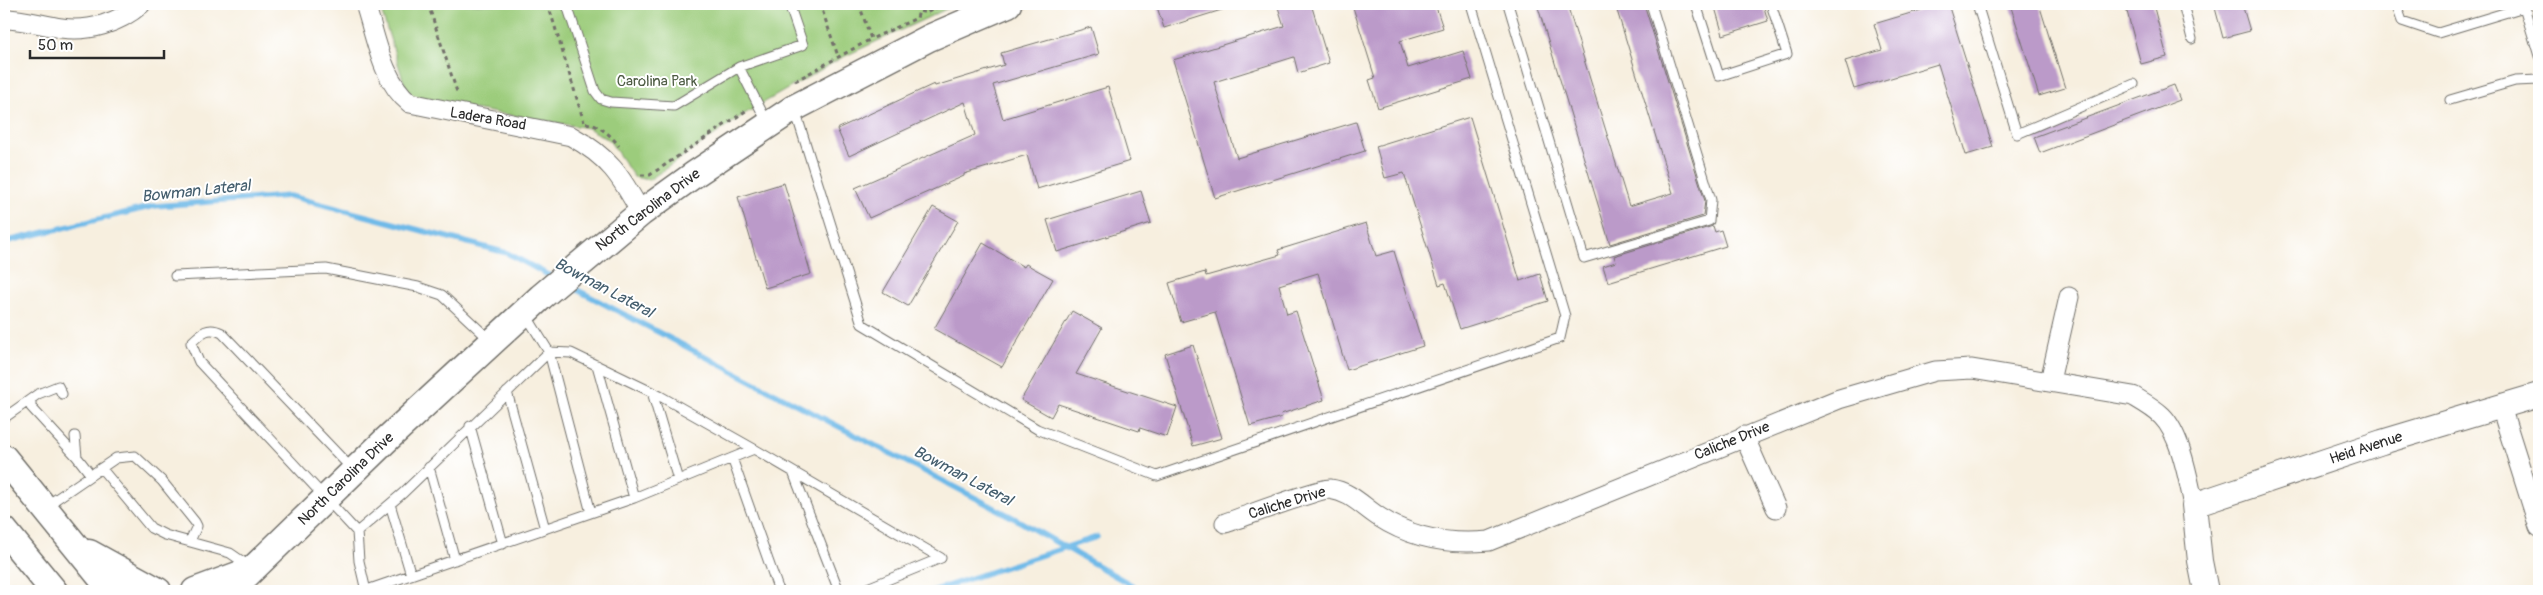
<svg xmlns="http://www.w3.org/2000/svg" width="2543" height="595" font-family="Pangolin,sans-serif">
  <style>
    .green { fill: #9ccc7c; stroke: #647c54 }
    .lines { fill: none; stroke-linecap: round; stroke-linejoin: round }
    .stream { stroke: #6fbae8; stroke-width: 5.5 }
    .building { fill: #bb9ac9 }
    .service-casing { stroke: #72706a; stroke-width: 11 }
    .minor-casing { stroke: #72706a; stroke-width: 21 }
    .tertiary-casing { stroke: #72706a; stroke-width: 26 }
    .secondary-casing { stroke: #72706a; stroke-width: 29 }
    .path { stroke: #72706a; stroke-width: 3; stroke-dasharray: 4 4; stroke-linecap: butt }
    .service { stroke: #fff; stroke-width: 9 }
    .minor { stroke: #fff; stroke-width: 19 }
    .tertiary { stroke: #fff; stroke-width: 24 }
    .secondary { stroke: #fff; stroke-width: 26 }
    .labels { text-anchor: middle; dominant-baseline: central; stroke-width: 4; stroke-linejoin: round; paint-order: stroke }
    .park-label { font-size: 15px; fill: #4d5b43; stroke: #fff }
    .street-label { font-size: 15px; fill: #2b2b2b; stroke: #fff }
    .water-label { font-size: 16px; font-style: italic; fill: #435d6d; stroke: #fff }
  </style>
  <rect width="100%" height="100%" fill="#fff"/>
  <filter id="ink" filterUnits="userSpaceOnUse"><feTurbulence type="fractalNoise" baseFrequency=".02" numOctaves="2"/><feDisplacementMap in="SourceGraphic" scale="10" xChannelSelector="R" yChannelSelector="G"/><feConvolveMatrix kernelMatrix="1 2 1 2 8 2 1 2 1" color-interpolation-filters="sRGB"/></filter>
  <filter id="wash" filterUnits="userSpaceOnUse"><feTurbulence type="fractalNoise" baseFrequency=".0096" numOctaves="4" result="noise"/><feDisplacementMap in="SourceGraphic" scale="20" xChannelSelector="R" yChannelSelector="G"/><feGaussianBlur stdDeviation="1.12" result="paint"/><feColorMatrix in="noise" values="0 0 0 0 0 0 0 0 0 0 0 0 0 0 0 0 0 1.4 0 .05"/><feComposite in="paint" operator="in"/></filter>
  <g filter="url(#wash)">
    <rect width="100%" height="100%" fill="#f7efdf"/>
    <path class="green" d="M379,4H957L841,58L746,113L649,180L634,177L609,140L588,128L431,102L407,92Z"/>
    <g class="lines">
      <path class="stream" d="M4,242L154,206L290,196L507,253L554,278
        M566,284L1012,517L1142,591
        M932,591L1097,537"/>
    </g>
    <g id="blocks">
      <path class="building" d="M1156,4H1231V7L1164,28Z
        M1277,4H1311L1329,63L1298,73L1294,57L1214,82L1237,158L1356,122L1365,151L1215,198L1173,60L1284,26Z
        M1352,4H1435L1443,28L1400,41L1408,68L1463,51L1472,79L1378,108L1369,80L1375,78Z
        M1537,4H1567L1629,206L1673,193L1615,4H1644L1705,201L1703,216L1610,244Z
        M1714,4H1763L1768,21L1723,35Z
        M1919,4H1948L1993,147L1966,155L1938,64L1854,89L1845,61L1882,50L1874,24L1921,10Z
        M2010,4H2039L2065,88L2039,96Z
        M2125,4H2153L2167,57L2141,64Z
        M2214,4H2242L2250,31L2223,38Z
        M1091,27L1099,54L993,85L1003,119L1108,87L1130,161L1037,189L1027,155L964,174V176L869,218L855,188L975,135L965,102L849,156L837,129L934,84L935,86L1004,65L1001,53Z
        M2174,85L2180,100L2040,153L2034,137Z
        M1470,117L1520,281L1540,274L1548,301L1460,329L1445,283L1439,285L1404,173L1385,178L1376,146Z
        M784,183L811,274L765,288L738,197Z
        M1141,191L1151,223L1057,252L1047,220Z
        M933,207L958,221L908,306L883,292Z
        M1366,223L1376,256L1394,251L1423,346L1347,370L1318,273L1279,285L1287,314L1296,311L1324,400L1281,414L1282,417L1250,426L1215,312L1181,322L1169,283L1205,272L1206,276L1280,255L1278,250Z
        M1713,226L1715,232L1721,230L1726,246L1608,282L1603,266L1616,262L1614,256Z
        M983,243L1024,267L1026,264L1053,279L1002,367L934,329Z
        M1072,311L1102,328L1076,374L1177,407L1167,437L1140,428L1139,431L1058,404L1051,417L1021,400Z
        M1193,345L1222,438L1193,446L1165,354Z"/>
    </g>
  </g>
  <g filter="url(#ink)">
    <use href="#blocks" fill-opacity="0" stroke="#72706a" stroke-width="1"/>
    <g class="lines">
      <g class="service-casing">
        <path id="service" d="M572,4L567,5L595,91L601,99L611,102L674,106L739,67L803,45L789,4
          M1508,4L1584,258L1709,221L1711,200L1651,4
          M1696,4L1719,76L1787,54L1771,4
          M1977,4L2017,134L2134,84
          M2183,4L2192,39
          M2396,4L2402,21L2438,33L2524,7L2523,4
          M2524,7L2539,56
          M739,67L767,122
          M2450,100L2515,81L2539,80
          M795,110L862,324L1037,429L1157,476L1560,338L1565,316L1471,4
          M175,276L326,269L418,287L442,295L490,340
          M526,315L549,352L591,513
          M597,365L634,498
          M507,392L545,529
          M652,392L678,480
          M31,399V407L77,457L75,436
          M4,418L38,394L58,386L62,394
          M470,426L503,544
          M754,449L941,558L860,591
          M77,457L91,475
          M732,458L779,591
          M429,467L455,560
          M101,468L151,528L165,535L230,553L249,566
          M353,470L222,333C208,326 202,332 191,343L199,362L357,532L359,561L366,591
          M793,472L839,591
          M390,504L411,575
          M46,506L116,458L135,456L162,481L195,522L197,526L190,541
          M357,532L403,493L549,352L571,353L660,396L754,449L634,498L364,591"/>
      </g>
      <g class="minor-casing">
        <path id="minor" d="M365,4C376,37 382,81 410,103L571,136C609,157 621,176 641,213
          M4,19C24,19 41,25 61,28C90,32 119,23 141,4
          M2050,381L2069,297
          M2501,407L2539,527
          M1744,436L1776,508
          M1225,523C1241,518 1320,488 1330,489C1351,492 1362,506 1379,517C1413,539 1449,545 1489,541L1839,399L1935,371L1972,369L2133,396C2143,402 2154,408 2162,416C2181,435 2188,479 2194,505"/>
      </g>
      <g class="tertiary-casing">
        <path id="tertiary" d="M2206,591L2200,561L2194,505L2382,442L2539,395"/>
      </g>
      <g class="secondary-casing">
        <path id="secondary" d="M4,458L112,591
          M4,530L54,591
          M89,553L158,591
          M195,591L246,572
          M230,591L386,440L541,297L641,213L695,174L794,108L929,38L1008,4"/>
      </g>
      <path class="path" d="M428,4L458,95
        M548,4L584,122
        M820,4L838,56
        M859,4L871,39L917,18L919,11L926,13L944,4
        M795,81L871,39
        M586,123C599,125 611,135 619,146
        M641,175H650L747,110"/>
      <use href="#service" class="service"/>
      <use href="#minor" class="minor"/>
      <use href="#tertiary" class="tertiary"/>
      <use href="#secondary" class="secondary"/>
    </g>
  </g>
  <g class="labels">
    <g class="park-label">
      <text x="657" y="81">Carolina Park</text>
    </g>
    <g class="street-label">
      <text transform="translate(488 119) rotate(10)">Ladera Road</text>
      <text transform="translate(648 210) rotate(-37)">North Carolina Drive</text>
      <text transform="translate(1732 441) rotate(-22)">Caliche Drive</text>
      <text transform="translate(2366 448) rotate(-18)">Heid Avenue</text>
      <text transform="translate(346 479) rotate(-44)">North Carolina Drive</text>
      <text transform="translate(1287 503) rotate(-17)">Caliche Drive</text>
    </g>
    <g class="water-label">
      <text transform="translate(196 191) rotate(-6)">Bowman Lateral</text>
      <text transform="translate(604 288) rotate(28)">Bowman Lateral</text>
      <text transform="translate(963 476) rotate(28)">Bowman Lateral</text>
    </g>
  </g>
  <rect width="2543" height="595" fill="none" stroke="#fff" stroke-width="20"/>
  <path d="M30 50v8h134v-8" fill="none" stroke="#2b2b2b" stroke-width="2.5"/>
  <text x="38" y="50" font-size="15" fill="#2b2b2b" stroke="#ffffff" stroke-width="4" paint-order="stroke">50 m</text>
</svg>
